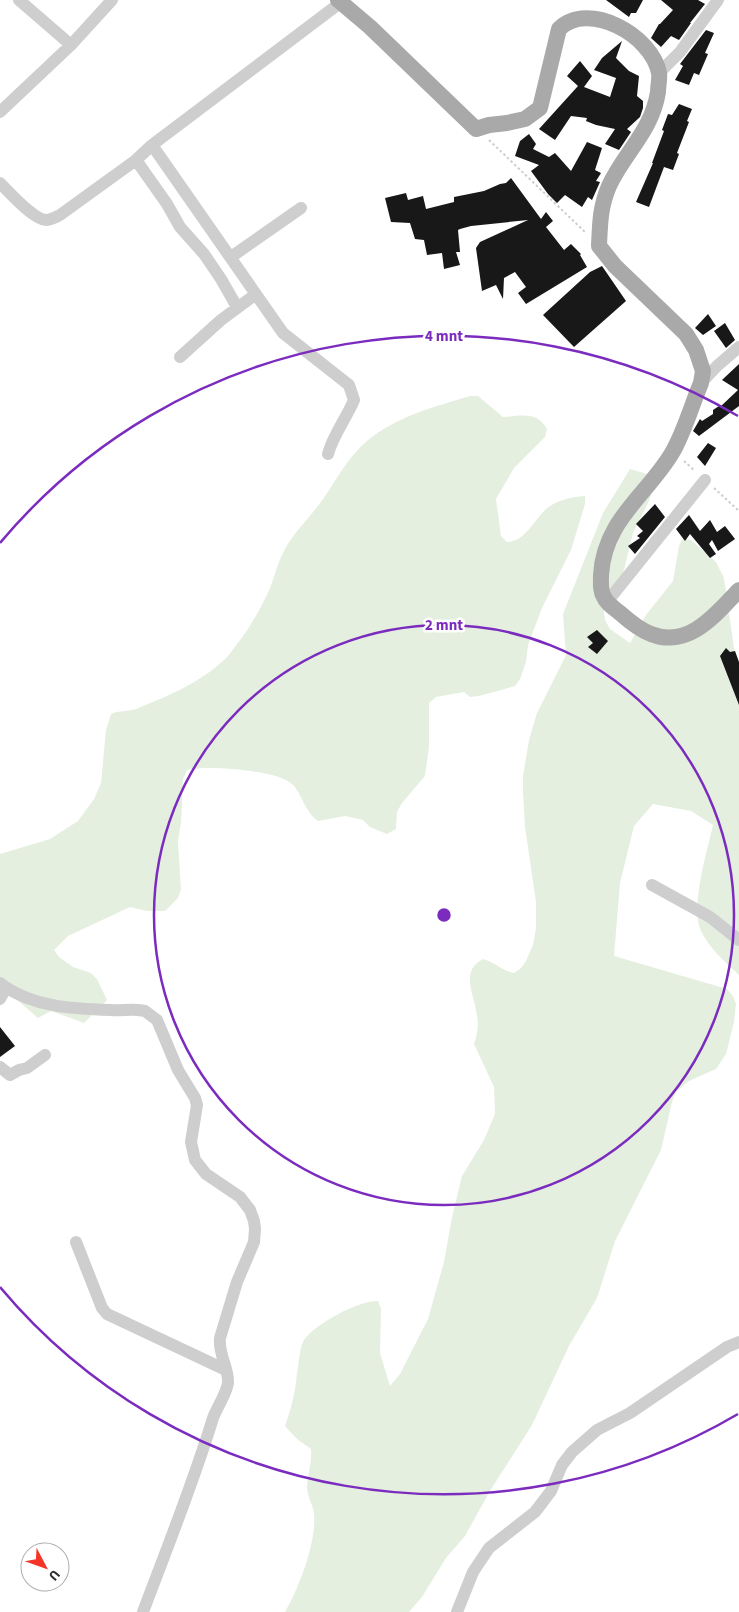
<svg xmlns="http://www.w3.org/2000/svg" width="739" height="1612" font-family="'Source Sans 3',sans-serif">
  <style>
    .green { fill: #e5efdf }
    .building { fill: #181818 }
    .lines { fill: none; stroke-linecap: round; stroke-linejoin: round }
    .path { stroke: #cecece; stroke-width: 2; stroke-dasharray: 2.5 2.5; stroke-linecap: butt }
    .minor { stroke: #cecece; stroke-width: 12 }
    .major { stroke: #a9a9a9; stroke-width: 16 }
    .ring { fill: none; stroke: #7b2cbf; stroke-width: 2.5 }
    .centre { fill: #7b2cbf; stroke: #fff; stroke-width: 2.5 }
    .ring-label { font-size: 15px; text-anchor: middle; font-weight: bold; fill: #7b2cbf; stroke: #fff; stroke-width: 5; stroke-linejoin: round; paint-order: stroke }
  </style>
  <rect width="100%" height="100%" fill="#fff"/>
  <path class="green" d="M470,396H478L503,417C521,416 537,411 547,429L545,437L514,468L496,499L501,536L507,542C525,541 533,522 545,510C556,500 571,497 585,496V504L571,550L542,608L528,645L526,662L520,679L515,686L479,696L470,697L464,692L436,697L429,703V747L425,776L402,803L397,812L396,829L387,834L370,827L363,820L345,816L318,821C304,811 303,795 292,784C277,770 206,765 187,770L183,779L181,823L178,841L181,890L178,898L165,911H147L130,907L68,936L54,950L59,957L73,967L91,973L97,979L107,1000L84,1023L51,1011L38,1018L0,985V854L50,839L78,821L94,799L101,783L106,730L111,714C119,710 127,712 136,709C168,696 200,683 225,659C229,655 233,649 237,644C248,630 257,615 265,599C272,586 275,571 281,557C291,534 310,518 323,499C337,479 348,457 367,441C397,416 434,407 470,396Z
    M630,469L647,474L652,491L649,501L633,533L622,578L606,602L604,612L605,620L610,629L630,643L646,615L673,581L679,546L683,538L691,540L716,562L724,578L739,683V975C725,962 710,949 701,931C690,907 707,852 713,825L691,811L653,804L634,826L620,883L614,956L727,989L733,996L736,1004L734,1022L726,1054L716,1069L689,1081L676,1092L672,1102L661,1150L615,1241L597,1298L569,1346L532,1425L490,1491L465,1536L446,1558L422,1597L409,1612H285C299,1588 317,1541 314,1513C313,1505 307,1496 307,1487C308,1474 312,1462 311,1449L297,1439L285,1426C289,1414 293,1402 295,1389C297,1379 299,1347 304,1340C315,1324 359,1300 378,1301L381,1309L380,1353L390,1386L400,1374L428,1319L444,1262L452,1217L462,1176L484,1140L495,1114L494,1087L474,1044C477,1036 479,1026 477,1016C475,996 459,971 483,959C495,962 502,971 514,973L521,968L526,961L533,945L536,928V902L525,827L523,793V776L529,740L537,713L566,655L563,614L603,513Z"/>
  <path class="building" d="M606,0H643L636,13H631L629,17Z
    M661,0H698L705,4L690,23H691L679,40L671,36L661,47L651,38L659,24H660L673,10Z
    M706,30L714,33L705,53L708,54L699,75L694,73L689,85L675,80L683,66L680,64Z
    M622,41L616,58L629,71L639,76L637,96L643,101V108L640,117L627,129L631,132L619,150L605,144L615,129L596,125L586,121L587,118L571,116L555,140L539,129L578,86L567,76L580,61L592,76L584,87L610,97L616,78L594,70L602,58Z
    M679,104L692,109L687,121L689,122L677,153L679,154L673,170L664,167L649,207L636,202L653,163H652L664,131L662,130L668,114L672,115Z
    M529,134L536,144L533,149L549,157L555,153L571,171L587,142L602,148L595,170L601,173L596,181L600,182L592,200L588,197L582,207L565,195L557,203L548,194L531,171L539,165L515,156L520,141Z
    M511,178L541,219L546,212L553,221L546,227L564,250L571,244L581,254L580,255L587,267L526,304L518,293L526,287L515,272L504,278L503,299L496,285L482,291L476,248L480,242L528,220L471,226L460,229L458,230L460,252H456L460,265L444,269L442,253L427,255L424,240L415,239L410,223L391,222L385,198L406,193L408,200L423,196L426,209L454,202V197L484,191L500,184L506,183Z
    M602,266L626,301L574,347L543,315L590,272Z
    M708,314L716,326L703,335L695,328Z
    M725,323L735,340L726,348L714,331Z
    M739,364V406L699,436L693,431L700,419L702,421L713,414V410L719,406L720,407L738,390L722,380Z
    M708,443L716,448L705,466L697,457Z
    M655,504L665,517L635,554L628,546L640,538L637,536L643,531L636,524Z
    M689,515L700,531L710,520L717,532L725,526L735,539L718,551L712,540L709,544L716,554L710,558L690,534L685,541L676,529Z
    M597,630L608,641L597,654L588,647L593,643L587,637Z
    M726,648L730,652L735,651L739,662V705L720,656Z
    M0,1027L15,1046L0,1057Z"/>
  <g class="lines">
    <path class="path" d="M489,140L585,232
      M684,461L695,471
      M714,488L739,511"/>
    <path class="minor" d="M19,0L71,45
      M659,73L680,52L718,0
      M0,112L71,45L112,0
      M152,145L283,333L349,385L354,400C346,419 333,435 328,454
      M136,160L167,204L180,227L204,254L221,279L237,307
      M0,183C9,192 33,219 46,220C51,220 56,217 60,215L136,160L152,145L344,0
      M231,257L301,208
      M180,357L221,320L256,294
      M701,383L717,366L739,347
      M607,602L705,480
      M652,885L710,917L739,940
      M0,983C30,1007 74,1009 111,1010C120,1011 129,1009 138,1010L145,1011L157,1020L178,1070L195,1098L197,1105L191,1142L195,1160L206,1174L240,1197L250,1210L254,1221L255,1229L254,1242L237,1282L220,1338C218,1354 229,1368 228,1383C226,1395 217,1407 213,1418C193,1484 167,1548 143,1612
      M0,999L6,988
      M0,1067L10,1075L19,1070L27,1068L45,1055
      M76,1242L102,1308L107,1314L226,1370
      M457,1612L473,1572L489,1548L535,1512L551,1491L562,1465L572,1452L597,1430L630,1413L727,1347L739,1342"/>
    <path class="major" d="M338,0L370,27L476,129L489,125L507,123L525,119L540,108L559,29C588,0 652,35 659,73C660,78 658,86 658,92C652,131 624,153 609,186C600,207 600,224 599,246L615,266L686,334L696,350L703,371L701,383C692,404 684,433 672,453C647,495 604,520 601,575C601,582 600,591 604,597C607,604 614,608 620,613C629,621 640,630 651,634C689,649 716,614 739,590"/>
  </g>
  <g class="ring">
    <circle cx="444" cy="915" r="290"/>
    <path d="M738 1414A579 579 0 0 1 0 1287M0 543A579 579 0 0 1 738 416"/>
  </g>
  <circle cx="444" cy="915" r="8" class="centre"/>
  <g class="ring-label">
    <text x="444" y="341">4 mnt</text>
    <text x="444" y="630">2 mnt</text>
  </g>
  <g transform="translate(45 1567) rotate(131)"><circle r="24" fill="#ffffff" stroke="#adadad"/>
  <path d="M0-4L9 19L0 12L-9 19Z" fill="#f33428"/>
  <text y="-8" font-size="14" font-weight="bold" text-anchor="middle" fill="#313131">U</text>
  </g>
</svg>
